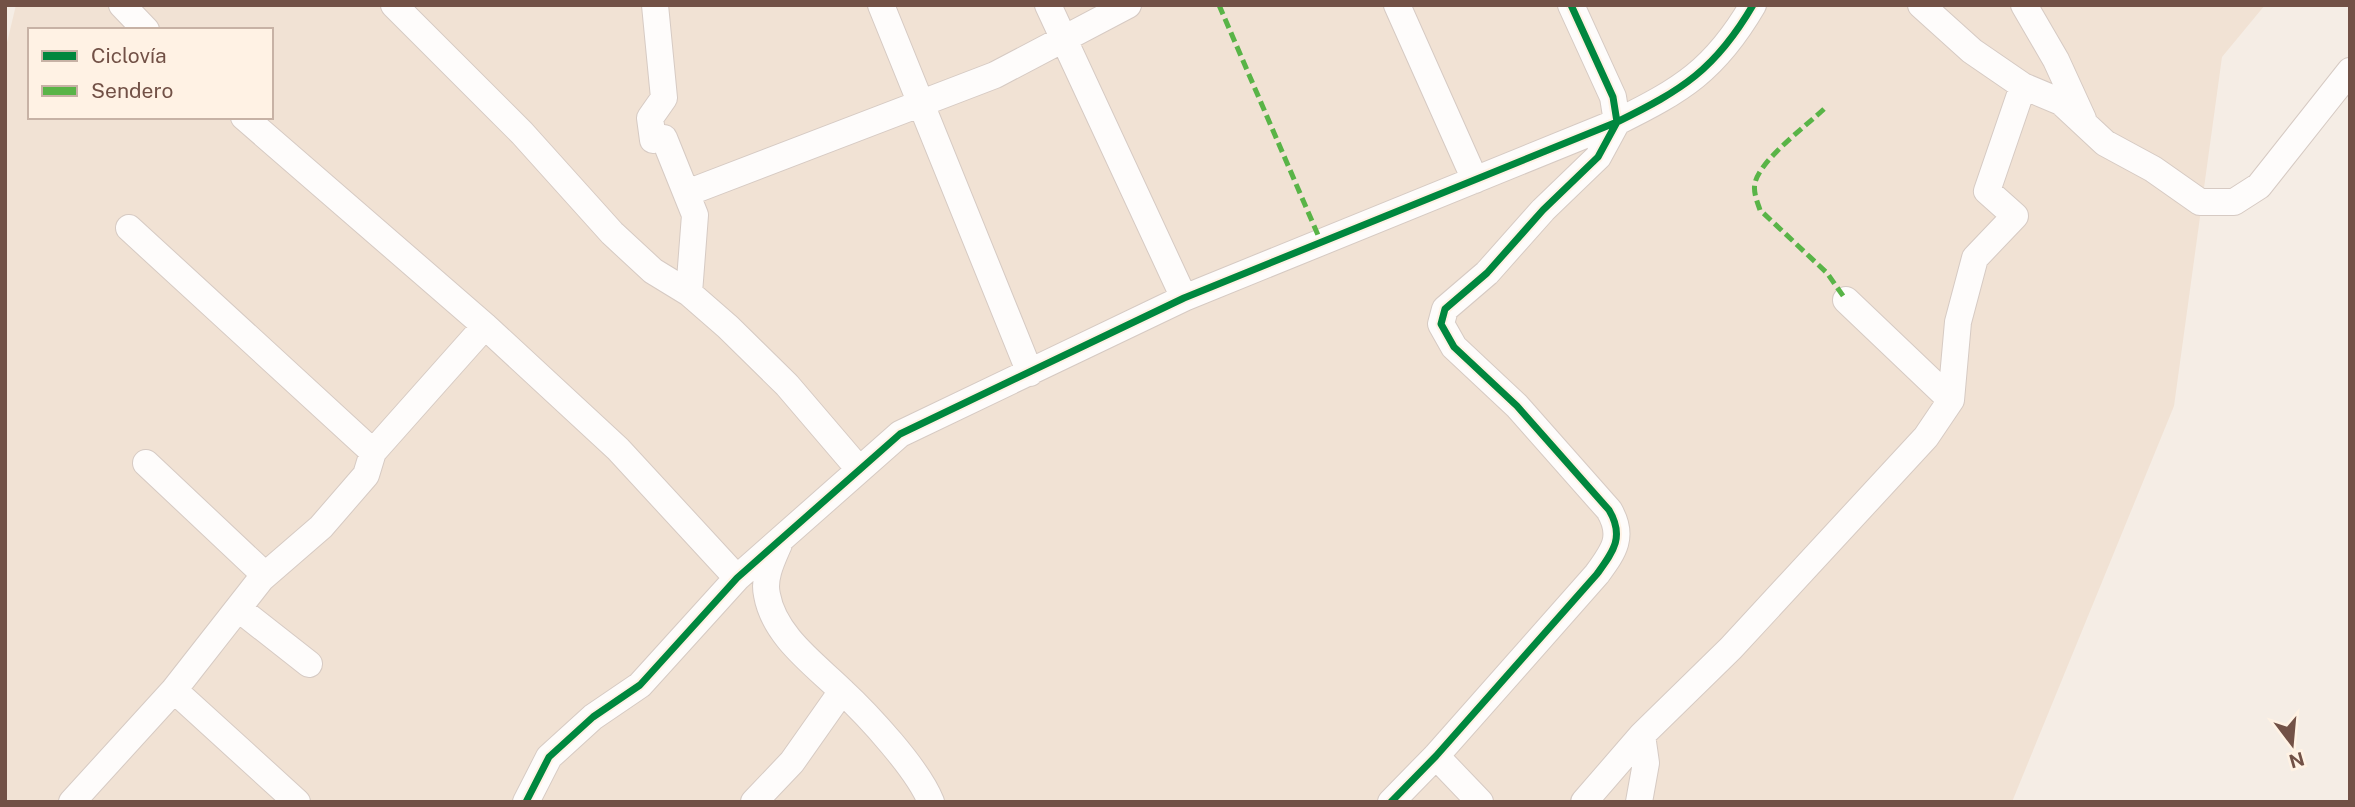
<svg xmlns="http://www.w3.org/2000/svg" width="2355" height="807" font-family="'Public Sans',sans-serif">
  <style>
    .residential { fill: #f1e2d4; fill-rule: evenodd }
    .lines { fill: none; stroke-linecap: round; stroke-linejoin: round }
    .minor-casing { stroke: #d6cac3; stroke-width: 28 }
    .minor { stroke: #fefcfb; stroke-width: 26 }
    .quiet { stroke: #59b447; stroke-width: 5; stroke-dasharray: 10 5; stroke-linecap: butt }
    .cycleway-casing { stroke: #fff2e4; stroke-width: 11 }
    .cycleway { stroke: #00873e; stroke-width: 7 }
  </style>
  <rect width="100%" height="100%" fill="#f5ede5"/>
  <path class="residential" d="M16,5H2265L2222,57L2174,406L2012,802H5V51ZM30,30H271V117H30Z"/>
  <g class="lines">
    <g class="minor-casing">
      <path id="minor" d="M122,5L146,30
        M394,5L522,133L612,233L653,271L689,293L728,327L787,385L858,468
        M655,5L664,98L650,118L653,140L664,138L695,215L689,293
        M881,5L1030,373
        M1048,5L1184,298
        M1397,5L1475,180
        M1921,5L1972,51L2023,86L2061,102L2105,143L2153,169L2200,202H2234L2259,186L2350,71
        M2024,5L2056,60L2083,119
        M244,117L485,326L618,449L737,578
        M687,193L995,75L1128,5
        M129,228L373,452
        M1846,300L1951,400
        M146,463L265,575
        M779,544C772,560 763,578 767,595C774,635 813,663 841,690C868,715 918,769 931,802
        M239,609L309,664
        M174,690L297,802
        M1436,756L1480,802
        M72,802L174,690L261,579L321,527L366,475L373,452L485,326
        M526,802L549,757L593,717L640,685L737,578L900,434L1184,298L1617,122C1682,90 1715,70 1753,5
        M754,802L792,762L842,691
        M1391,802L1436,756L1597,574C1613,552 1625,537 1609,510L1517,406L1454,347L1441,324L1445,309L1487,273L1543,210L1598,157L1617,122L1613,97L1571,5
        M1584,802L1642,735L1731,648L1926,437L1951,400L1958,322L1975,258L2015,216L1987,191L2023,86
        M1639,802L1646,763L1642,735"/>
    </g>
    <use href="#minor" class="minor"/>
    <path class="quiet" d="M1219,5L1321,242
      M1824,109C1806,126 1760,160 1755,183C1753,192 1757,201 1760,210L1827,273L1846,300"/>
    <g class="cycleway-casing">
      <path id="cycleway" d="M526,802L549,757L593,717L640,685L737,578L900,434L1184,298L1617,122C1682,90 1715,70 1753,5
        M1391,802L1436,756L1597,574C1613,552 1625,537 1609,510L1517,406L1454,347L1441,324L1445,309L1487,273L1543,210L1598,157L1617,122L1613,97L1571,5"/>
    </g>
    <use href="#cycleway" class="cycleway"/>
  </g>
  <rect width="2355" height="807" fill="none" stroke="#725146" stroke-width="14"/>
  <rect x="28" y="28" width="245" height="91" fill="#fff2e4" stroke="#c7b2a5" stroke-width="2"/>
  <rect x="42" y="51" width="35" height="10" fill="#00873e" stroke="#c7b2a5" stroke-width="2"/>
  <text x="91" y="63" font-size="21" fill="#725146">Ciclovía</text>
  <rect x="42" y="86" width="35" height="10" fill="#59b447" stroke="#c7b2a5" stroke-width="2"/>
  <text x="91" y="98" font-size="21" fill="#725146">Sendero</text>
  <g transform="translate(2292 744) rotate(164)" stroke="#fff2e4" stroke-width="5" paint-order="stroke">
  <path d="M0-5L12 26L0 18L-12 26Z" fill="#725146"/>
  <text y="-10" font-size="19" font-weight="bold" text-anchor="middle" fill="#725146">N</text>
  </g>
</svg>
